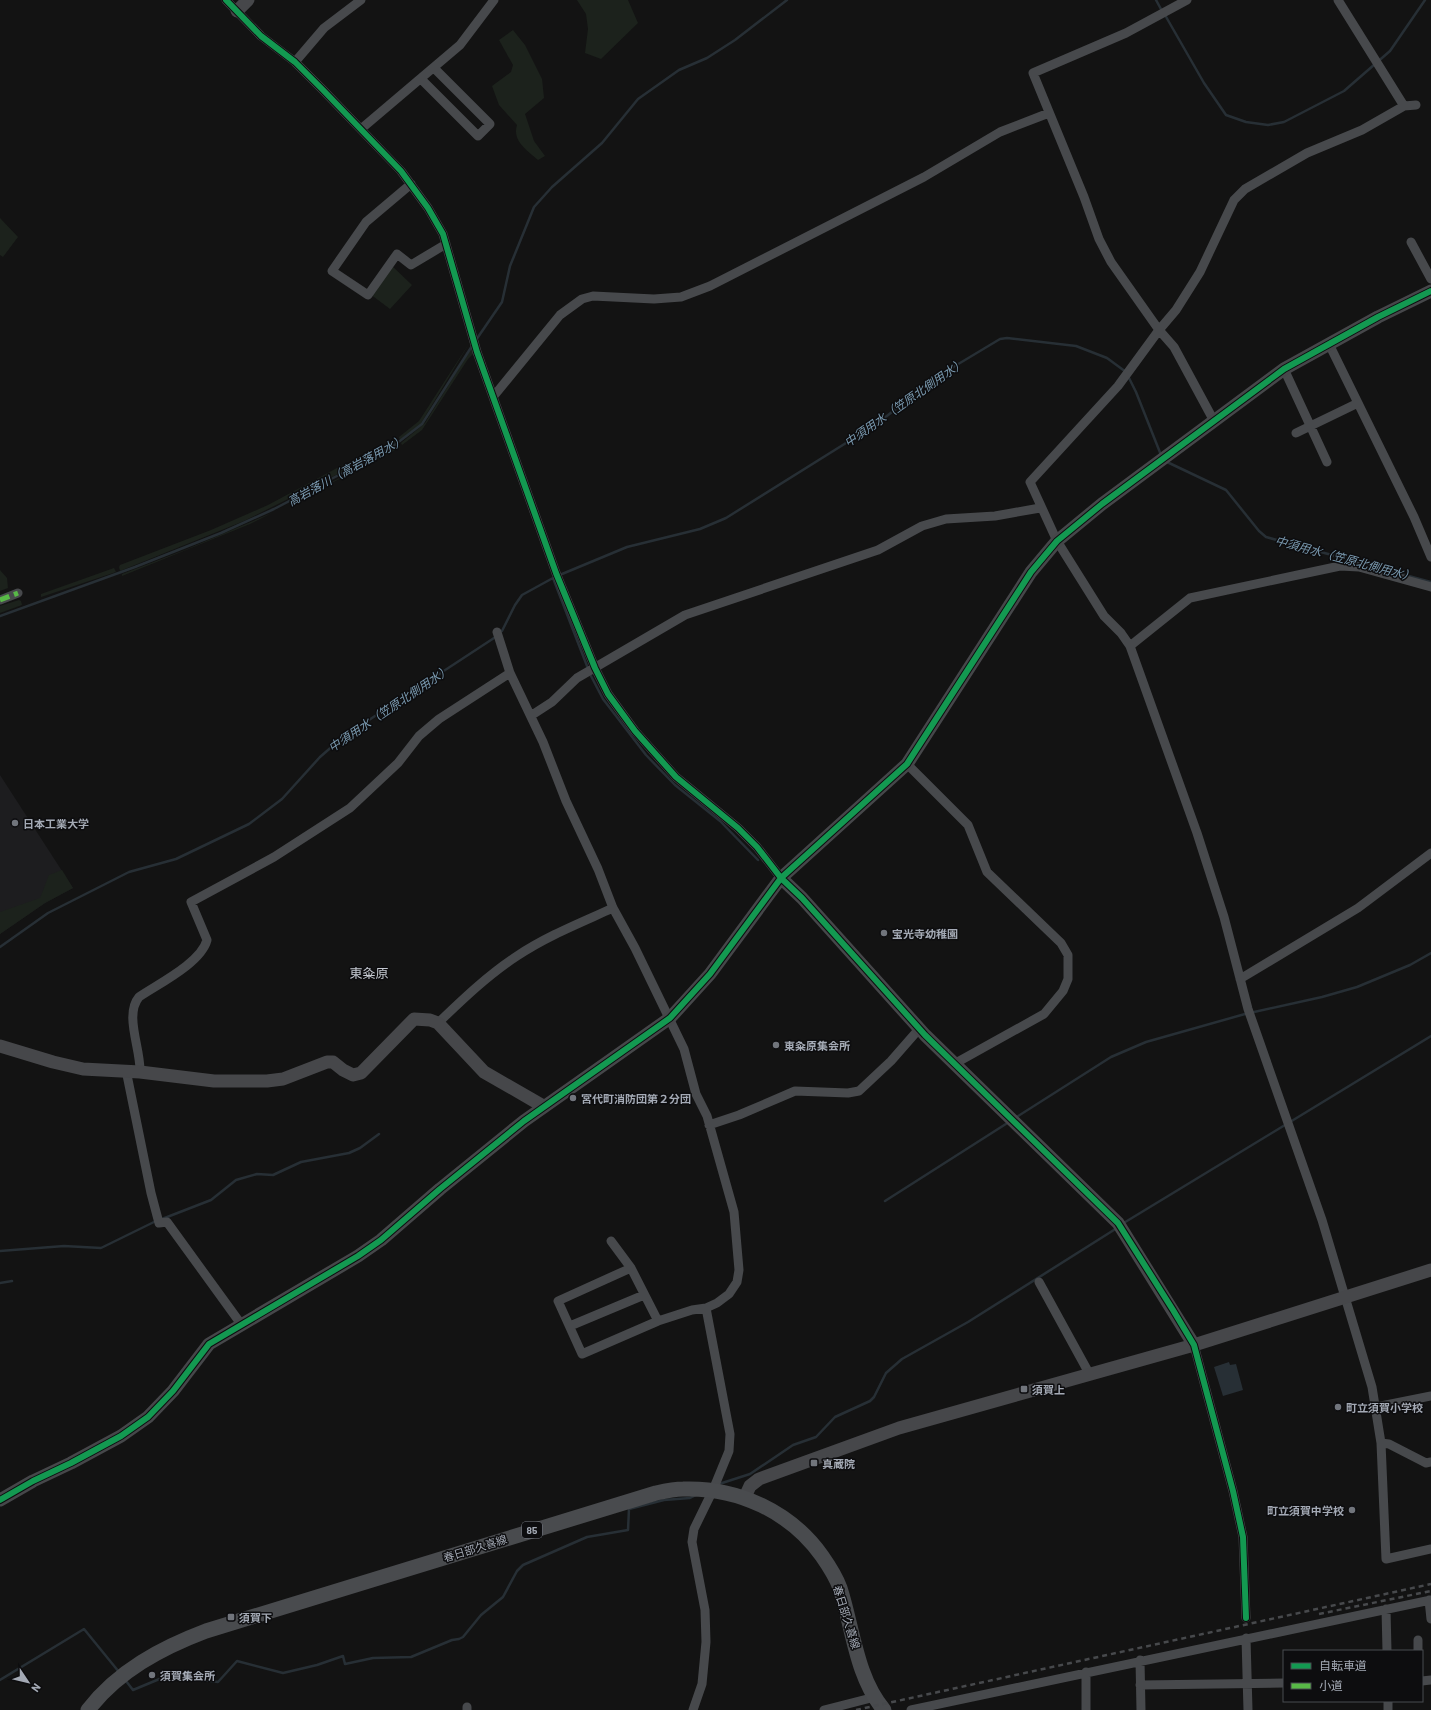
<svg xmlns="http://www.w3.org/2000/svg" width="1431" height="1710" font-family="Barlow,'Noto Sans JP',sans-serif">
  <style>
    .built { fill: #1d1d1f }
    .green { fill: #1c221c }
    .water { fill: #272f35 }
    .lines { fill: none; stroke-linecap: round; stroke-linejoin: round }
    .stream { stroke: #272f35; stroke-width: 2.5 }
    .street { stroke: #47494c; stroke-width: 9 }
    .secondary { stroke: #46474a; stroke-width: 13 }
    .primary { stroke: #494b4e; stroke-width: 15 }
    .rail { stroke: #47494c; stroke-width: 2.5; stroke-dasharray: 5 4; stroke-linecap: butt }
    .quiet { stroke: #58b947; stroke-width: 5; stroke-dasharray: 10 5; stroke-linecap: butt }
    .cycleway-casing { stroke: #0d0d0f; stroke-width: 8 }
    .cycleway { stroke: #139951; stroke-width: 6 }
    .poi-dot { fill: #71757c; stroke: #0d0d0f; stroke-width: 1.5 }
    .labels { text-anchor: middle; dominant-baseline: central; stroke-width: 3; stroke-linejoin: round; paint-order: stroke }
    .shield { fill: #0d0d0f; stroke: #777b83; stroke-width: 1 }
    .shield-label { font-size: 10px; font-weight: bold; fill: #a4aab5 }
    .poi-label { font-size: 11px; font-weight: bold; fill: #a4aab5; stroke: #0d0d0f; text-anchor: start }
    .street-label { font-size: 11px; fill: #a4aab5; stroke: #0d0d0f }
    .water-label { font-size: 12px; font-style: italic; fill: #7a9ab0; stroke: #0d0d0f }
    .quarter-label { font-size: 13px; fill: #c5c9d1; stroke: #0d0d0f }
  </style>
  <rect width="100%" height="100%" fill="#131313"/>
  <path class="built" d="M0,775L73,888L45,903L0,934Z"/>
  <path class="green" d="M577,0H628L638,23L601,59L585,53L588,29L586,14Z
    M513,30L525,45L542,79L544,98L525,114L534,141L545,156L538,160C527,150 512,141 517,125L499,105L492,86L511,72L513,65L499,40Z
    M0,218L18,237L3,257L0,255Z
    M390,264L412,285L390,309L370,294Z
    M470,342L420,425L400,440L399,437L419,421Z
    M472,347L474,353L468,359L422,430L402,445L401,443L425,423Z
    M395,441L396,442L374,456L244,521L120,571L119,567L120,565L211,530L268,505L337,468Z
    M398,445L400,447L385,456L250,524L122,576V574L185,550L274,512L380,457Z
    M114,568L116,572L41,597V594Z
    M0,570L7,578L8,588L0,591Z
    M19,600L21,601L22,605L0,613V606Z
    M62,870L73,888L45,903L0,934V912L40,898L49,875Z"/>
  <path class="water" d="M1229,1362L1230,1365L1236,1364L1243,1390L1223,1396L1214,1367Z"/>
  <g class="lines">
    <path class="stream" d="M1156,0L1162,11
      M1165,15L1204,83L1226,115L1246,122L1268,125L1284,122L1344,91L1390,51L1425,0
      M476,340L502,302L510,266L534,207L552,187L602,143L638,99L679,70L707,58L735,40L787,0
      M1128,376L1136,392L1161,455
      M1167,462L1226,490L1259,531L1266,537L1431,582
      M562,574L627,547L700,529L726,518L878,423L935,378L1000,339L1007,338L1076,346L1107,358L1126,372
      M0,616L135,567L221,533L274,509L392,447L422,424L472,346
      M502,631L515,605L522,595L553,578L587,666
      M591,676L603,699L646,755L675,785L720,821L758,860
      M0,947L48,913L129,872L176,859L249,824L282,799L320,757L343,737L494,638
      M1015,1118L1111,1057L1146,1042L1245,1014L1322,997L1357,987L1410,965L1431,953
      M1290,1122L1431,1036
      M885,1201L1009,1122
      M162,1219L211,1200L236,1180L257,1174L273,1175L301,1162L349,1153L360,1148L379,1134
      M1122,1224L1285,1125
      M0,1251L64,1246L101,1248L156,1221
      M0,1283L12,1281
      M719,1484L750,1474L793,1445L816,1437L835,1417L870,1401L874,1397L886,1373L902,1359L968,1322L1117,1228
      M0,1680L84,1629L119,1672
      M126,1681L133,1690L169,1675L218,1682L237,1661L283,1673L317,1665L343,1656L345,1664L373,1658L411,1657L452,1640L459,1639L463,1637L481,1615L503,1597L517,1571L523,1565L587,1537L628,1530L629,1509L664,1500L690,1498L696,1495"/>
    <path class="street" d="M226,0L261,36L295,62L323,90L401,171L428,208L443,234L477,352L556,573L595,668L608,694L635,731L676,777L738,828L757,847L781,878
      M1187,0L1126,33L1033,73L1084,197L1099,239L1111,262L1159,330L1174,347L1214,421
      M1338,0L1404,106L1362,130L1307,153L1245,189L1234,200L1200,272L1176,310L1159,330L1118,386L1030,482L1057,541L1104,616L1121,633L1130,646L1197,833L1224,917L1248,1009L1322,1220L1372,1387L1381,1443L1386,1559L1431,1549
      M295,62L324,28L361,0
      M421,79L478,136L490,124L434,68
      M1404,106L1416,105
      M361,129L460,45L494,0
      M411,184L366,222L332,271L368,295L397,254L411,265L446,244
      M1411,242L1431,279
      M1329,344L1414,517L1431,557
      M1284,369L1327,462
      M493,397L560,315L582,299L593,296L654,299L681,297L710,286L924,177L1000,132L1049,113
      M1296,433L1358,403
      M0,600L18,593
      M497,632L510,673L543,742L566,801L598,869L613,908L635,948L684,1049L696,1094L707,1116L734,1212L739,1270L737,1282L729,1294L717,1303L706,1308L730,1434L729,1451L713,1490L694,1529L692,1542L705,1610L706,1642L702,1684L693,1710
      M1130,646L1190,598L1340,566L1359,567L1431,587
      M532,715L552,702L577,678L685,615L878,550L922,526L946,519L995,516L1040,508
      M907,764L968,825L987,872L1061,943L1068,955V979L1063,991L1044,1014L954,1064
      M1240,979L1358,908L1431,853
      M438,1023C463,999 488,975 517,956C547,936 580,923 613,908
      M126,1070L151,1193L159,1223L167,1222L241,1324
      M140,1072C141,1049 124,1015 139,997C158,984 201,963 207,940L191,902L274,857L350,808L398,763L419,736L439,719L510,673
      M709,1125L739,1115L795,1091L848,1093L859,1091L891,1061L919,1029
      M611,1241L631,1268L658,1321L692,1310L706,1308
      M631,1268L558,1301L582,1354L658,1321
      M1039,1282L1090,1375
      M570,1326L644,1295
      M1194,1345L1233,1491L1243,1537L1246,1618
      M1376,1407L1431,1396
      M1381,1443L1389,1444L1426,1463L1431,1462
      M1429,1600L1431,1619
      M1386,1609L1387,1651
      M1246,1638L1248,1710
      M1418,1640V1651
      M1140,1660L1141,1710
      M1086,1672V1710
      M1422,1681L1431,1680
      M1140,1685L1284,1683
      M1388,1701V1710
      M467,1707V1710
      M824,1710L875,1697
      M911,1710L1431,1600"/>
    <path class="secondary" d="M237,11L248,0
      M781,878L802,898L925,1035L1118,1223L1194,1345
      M0,1046L53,1062L83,1069L140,1072L214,1081H267L283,1079L327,1062H333L343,1070L353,1075L361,1073L414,1019L430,1020L438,1023L484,1072L543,1106
      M745,1497L750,1486L759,1479L899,1428L1194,1345L1431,1270
      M0,1500L33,1481L71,1463L121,1436L148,1417L173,1391L209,1344L358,1256L381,1240L440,1189L524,1121L670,1018L710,974L781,878L907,764L1031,572L1057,541L1102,504L1284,369L1378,317L1431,291"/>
    <path class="primary" d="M88,1710C118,1671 161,1648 206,1631L656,1493C665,1491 674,1489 683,1489C738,1487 791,1512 822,1556C829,1566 836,1577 840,1588C853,1628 856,1677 884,1710"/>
    <path class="rail" d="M1319,1614L1431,1591
      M856,1710L1431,1584"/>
    <path class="quiet" d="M0,600L18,593"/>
    <g class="cycleway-casing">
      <path id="cycleway" d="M226,0L261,36L295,62L323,90L401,171L428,208L443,234L477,352L556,573L595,668L608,694L635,731L676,777L738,828L757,847L781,878L802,898L925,1035L1118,1223L1173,1310L1194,1345L1233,1491L1243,1537L1246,1618
        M0,1500L33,1481L71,1463L121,1436L148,1417L173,1391L209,1344L358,1256L381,1240L440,1189L524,1121L670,1018L710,974L781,878L907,764L1031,572L1057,541L1102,504L1284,369L1378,317L1431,291"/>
    </g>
    <use href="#cycleway" class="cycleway"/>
  </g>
  <g class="poi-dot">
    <circle cx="15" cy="823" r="4"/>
    <circle cx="884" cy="933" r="4"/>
    <circle cx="776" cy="1045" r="4"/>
    <circle cx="573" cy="1098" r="4"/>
    <rect x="1020" y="1385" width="8" height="8" rx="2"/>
    <circle cx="1338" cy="1407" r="4"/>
    <rect x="810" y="1459" width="8" height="8" rx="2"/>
    <circle cx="1352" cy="1510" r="4"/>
    <rect x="227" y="1613" width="8" height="8" rx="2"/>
    <circle cx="152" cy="1675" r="4"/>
  </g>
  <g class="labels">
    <rect class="shield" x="522" y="1522" width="20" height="16" rx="3"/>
    <g class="shield-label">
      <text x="532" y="1530">85</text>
    </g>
    <g class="poi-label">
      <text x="23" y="823">日本工業大学</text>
      <text x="892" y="933">宝光寺幼稚園</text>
      <text x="784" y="1045">東粂原集会所</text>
      <text x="581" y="1098">宮代町消防団第２分団</text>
      <text x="1032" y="1389">須賀上</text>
      <text x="1346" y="1407">町立須賀小学校</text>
      <text x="822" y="1463">真蔵院</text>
      <text x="1344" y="1510" text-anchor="end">町立須賀中学校</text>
      <text x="239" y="1617">須賀下</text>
      <text x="160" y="1675">須賀集会所</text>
    </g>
    <g class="street-label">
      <text transform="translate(475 1548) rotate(-17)">春日部久喜線</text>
      <text transform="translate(847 1617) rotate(73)">春日部久喜線</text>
    </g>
    <g class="water-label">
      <text transform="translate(904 402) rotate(-35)">中須用水（笠原北側用水）</text>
      <text transform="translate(346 470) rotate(-29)">高岩落川（高岩落用水）</text>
      <text transform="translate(1345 558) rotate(15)">中須用水（笠原北側用水）</text>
      <text transform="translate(389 708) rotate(-34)">中須用水（笠原北側用水）</text>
    </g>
    <g class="quarter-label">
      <text x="369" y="973">東粂原</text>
    </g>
  </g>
  <rect x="1283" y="1650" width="140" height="52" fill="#0d0d0f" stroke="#494c51"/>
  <rect x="1291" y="1663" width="20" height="6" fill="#139951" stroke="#494c51"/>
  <text x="1319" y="1670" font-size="12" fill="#a4aab5">自転車道</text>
  <rect x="1291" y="1683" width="20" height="6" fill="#58b947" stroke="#494c51"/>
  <text x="1319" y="1690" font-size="12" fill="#a4aab5">小道</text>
  <g transform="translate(28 1682) rotate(125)" stroke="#0d0d0f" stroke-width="3" paint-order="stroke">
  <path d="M0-3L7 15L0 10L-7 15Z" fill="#a4aab5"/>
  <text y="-6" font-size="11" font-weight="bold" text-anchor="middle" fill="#a4aab5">N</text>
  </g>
</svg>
